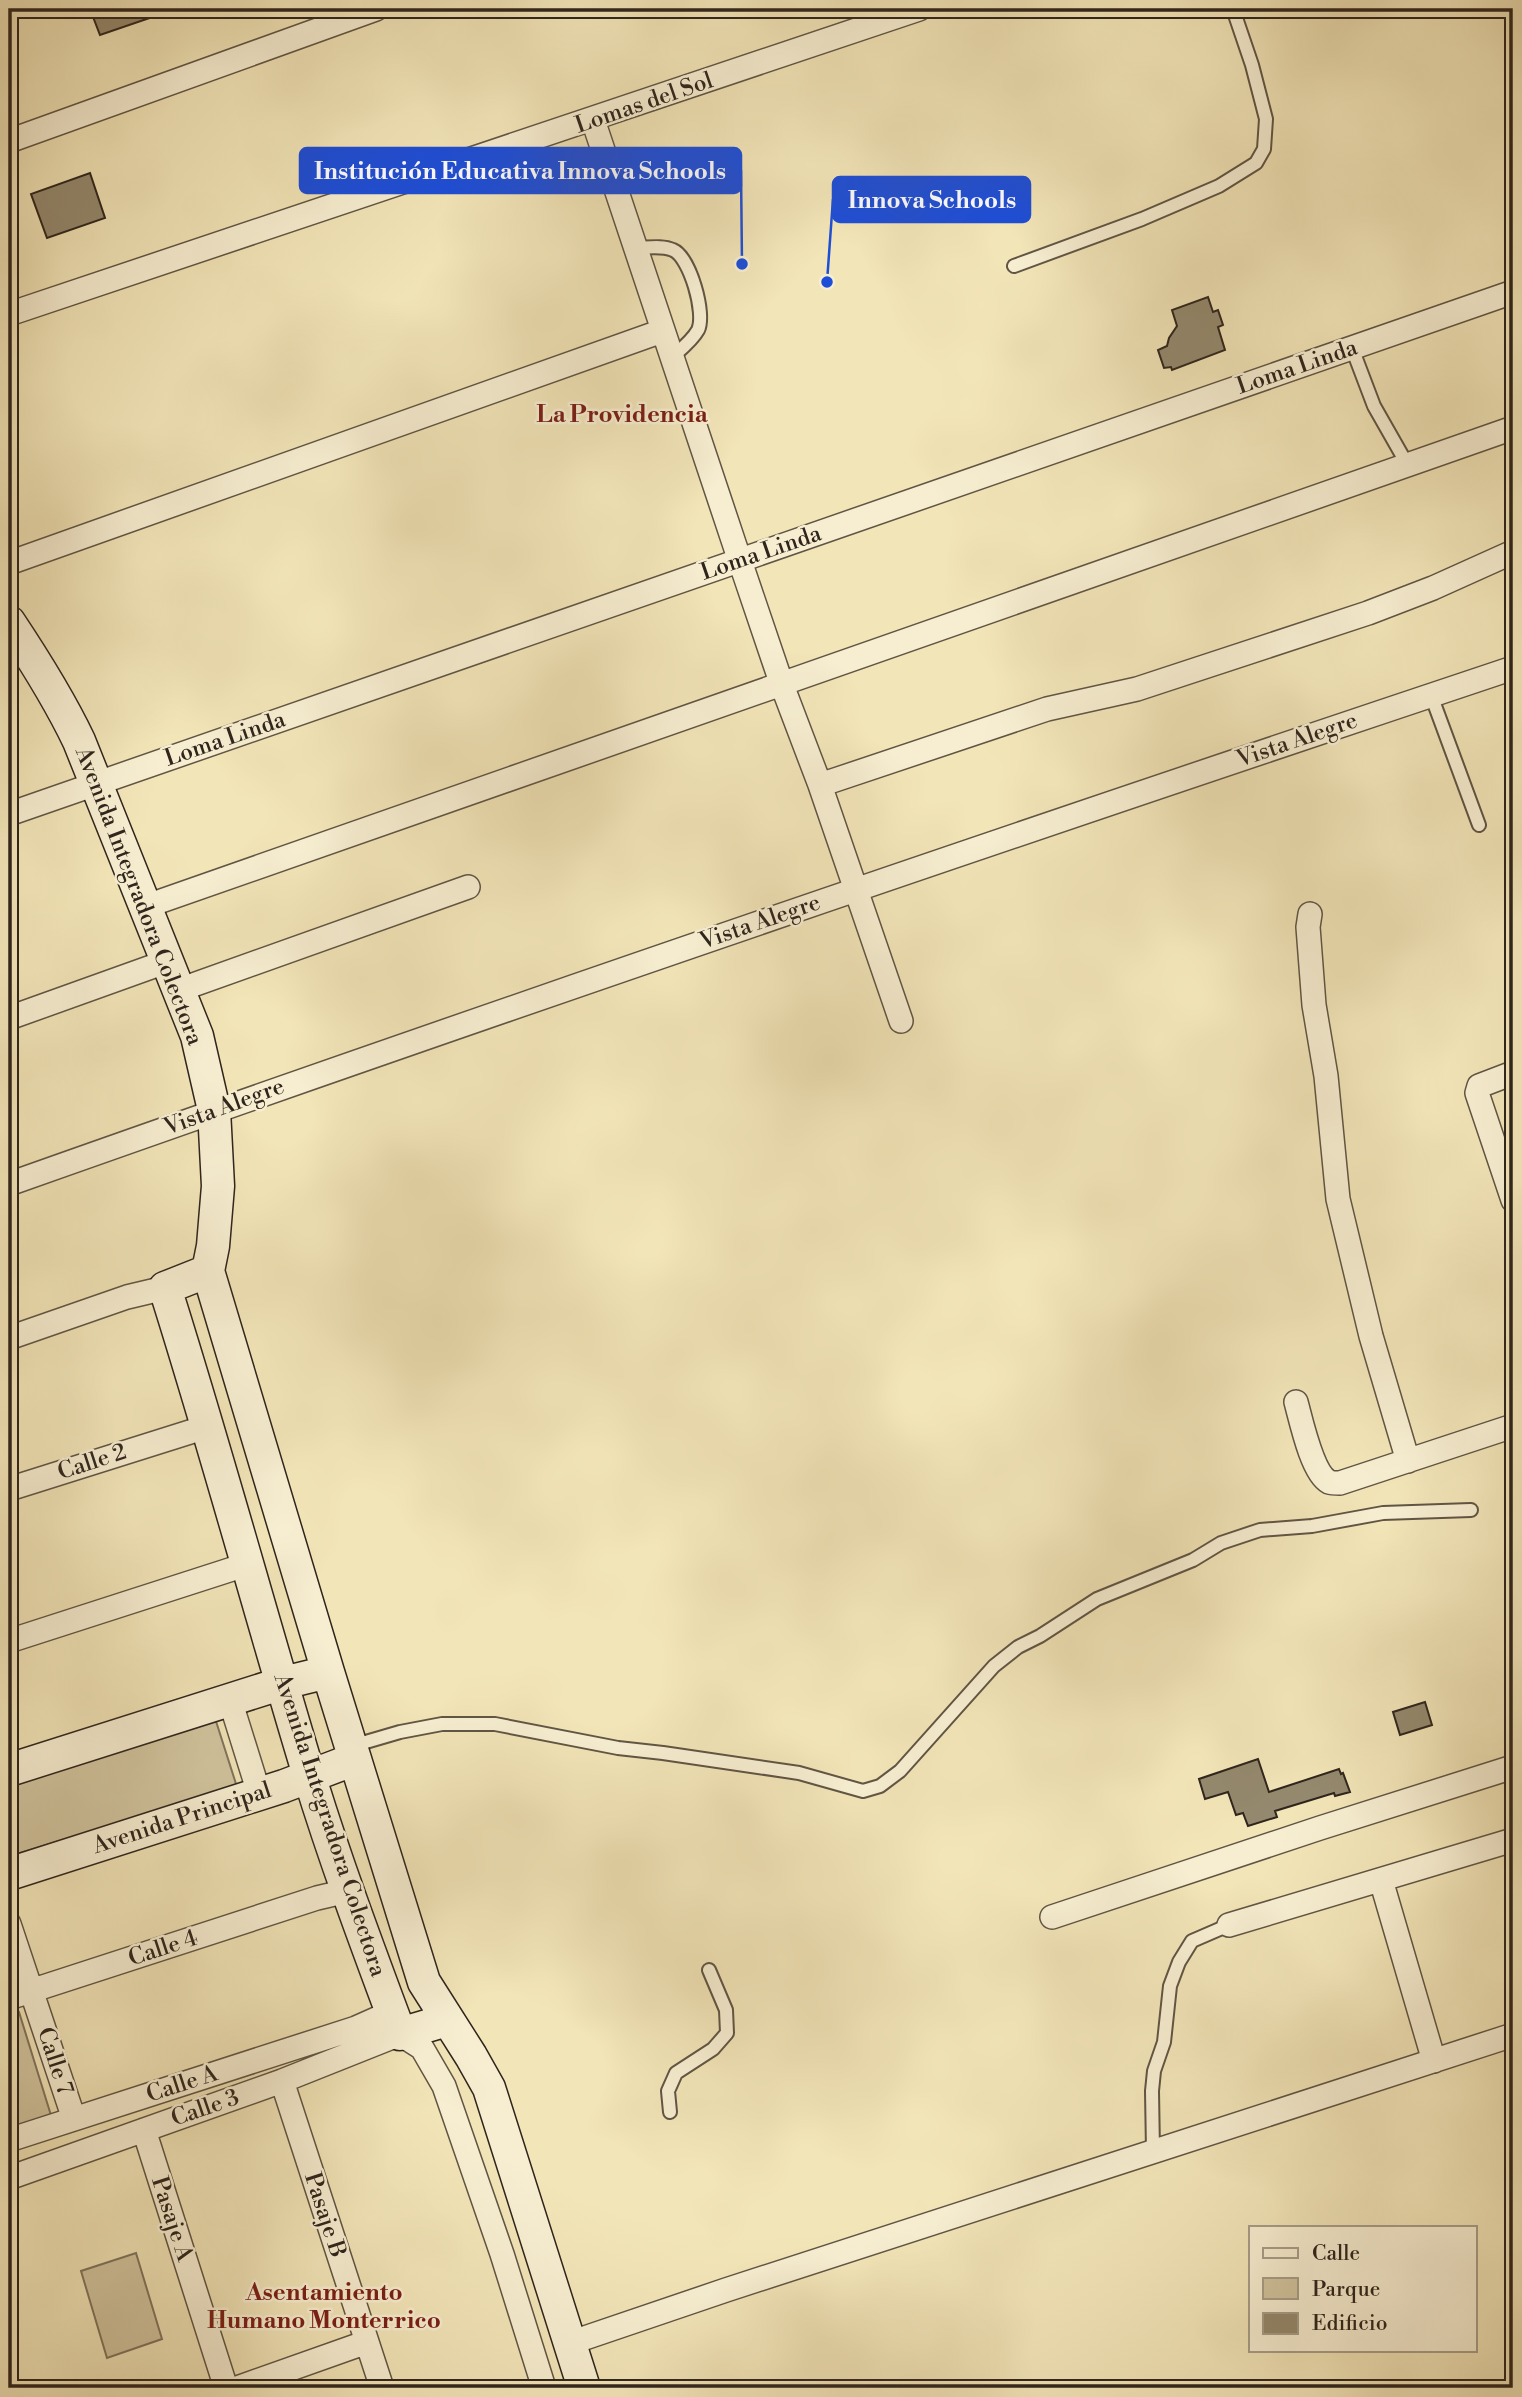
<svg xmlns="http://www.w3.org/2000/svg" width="1522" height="2397" font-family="'Libre Bodoni',serif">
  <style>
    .green { fill: #d1c49e; stroke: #80745e; stroke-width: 2 }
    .building { fill: #94896e; stroke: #2f251d; stroke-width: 2 }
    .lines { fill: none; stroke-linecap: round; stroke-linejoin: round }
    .lane-casing { stroke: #605544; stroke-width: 16 }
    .street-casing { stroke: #605544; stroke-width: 26 }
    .secondary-casing { stroke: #2f251d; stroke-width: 35 }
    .lane { stroke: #f7eed1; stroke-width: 12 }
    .street { stroke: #f7eed1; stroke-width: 23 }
    .secondary { stroke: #f7eed1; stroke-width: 32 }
    .labels { text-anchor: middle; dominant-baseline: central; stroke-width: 5; stroke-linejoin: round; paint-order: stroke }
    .street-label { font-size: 23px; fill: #2f251d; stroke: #f7eed1 }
    .neighbourhood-label { font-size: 24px; font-weight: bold; fill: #7a1f14; stroke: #f7eed1 }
    .leader { fill: none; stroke: #1d4ed8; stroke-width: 2.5 }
    .callout-dot { fill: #1d4ed8; stroke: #f7eed1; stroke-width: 2.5 }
    .callout { fill: #1d4ed8; stroke: #1d4ed8; stroke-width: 2.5 }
    .callout-label { font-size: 24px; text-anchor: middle; font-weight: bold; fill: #fff }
  </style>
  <rect width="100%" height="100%" fill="#f2e5b8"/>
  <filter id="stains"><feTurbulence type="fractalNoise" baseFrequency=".00286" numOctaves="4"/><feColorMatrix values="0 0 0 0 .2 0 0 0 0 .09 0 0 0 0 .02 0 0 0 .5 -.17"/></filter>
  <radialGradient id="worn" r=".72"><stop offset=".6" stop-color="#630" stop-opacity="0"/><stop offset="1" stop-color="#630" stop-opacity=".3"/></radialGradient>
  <path class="green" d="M214,1715L237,1787L10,1856L9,1782Z
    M19,2012L54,2125L9,2140V2016Z
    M136,2253L162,2339L107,2358L81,2271Z"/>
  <path class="building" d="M90,9H170V11L100,35Z
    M90,173L105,218L47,238L31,194Z
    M1208,297L1213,312L1218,310L1223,325L1218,327L1225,350L1172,370L1171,367L1164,368L1158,350L1167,346L1169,338L1177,326L1172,310Z
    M1425,1702L1432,1725L1400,1735L1393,1712Z
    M1258,1759L1269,1792L1339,1769L1341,1774L1343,1773L1350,1792L1335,1796L1334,1793L1275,1811L1277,1817L1248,1826L1243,1813L1236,1815L1228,1792L1205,1799L1199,1779Z"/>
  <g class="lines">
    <g class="lane-casing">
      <path id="lane" d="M635,248C647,248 662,245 673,250C690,257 706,314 698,330C692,341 680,350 671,358
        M1014,266L1142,219L1219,186L1256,163L1264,149L1266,119L1252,65L1233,9
        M1352,348L1374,406L1407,464
        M1431,695L1479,825
        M352,1746L400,1732L442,1724H495L618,1748L663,1753L799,1773L863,1791L880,1786L900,1771L994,1666L1018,1647L1040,1636L1097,1599L1193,1560L1221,1543L1260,1530L1312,1526L1383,1513L1471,1510
        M670,2112L668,2091L676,2073L713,2049L727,2033L726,2010L709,1970
        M1153,2151L1152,2091L1154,2071L1164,2042L1170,1986L1179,1962L1192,1941L1229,1925"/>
    </g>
    <g class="street-casing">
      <path id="street" d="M593,120L740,561L782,685L820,785L901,1021
        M9,141L376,9
        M9,314L919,9
        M9,563L662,331
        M820,785L1047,709L1137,689L1368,613L1433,588L1513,552
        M9,814L1513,292
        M144,907L1513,428
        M1310,914L1308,927L1314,1005L1326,1076L1338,1199L1371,1336L1408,1461
        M179,990L468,887
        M9,1018L168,961
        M1513,1073L1479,1086L1477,1093L1513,1200
        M9,1184C509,1007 1010,836 1513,668
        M9,1338L127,1297L165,1288
        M1296,1402C1301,1420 1312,1473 1329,1482C1332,1483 1337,1483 1340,1483L1513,1426
        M9,1489L209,1426
        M9,1641L248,1564
        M230,1700L259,1793
        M1381,1880L1434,2061
        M1052,1917L1320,1828L1513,1767
        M9,1924L74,2119
        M1229,1925L1513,1840
        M9,1998L317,1898L347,1891
        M282,2081L382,2388
        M144,2130L226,2388
        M9,2140L356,2028L392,2012
        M9,2178L282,2081L400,2034L422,2048L444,2086L502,2254L544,2388
        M570,2343L726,2290L1513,2035
        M237,2388L367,2342"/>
    </g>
    <g class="secondary-casing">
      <path id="secondary" d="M9,622C35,661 59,699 79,741L197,1036L214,1110L218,1186L213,1246L208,1271L328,1672L424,1982L471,2056L489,2088L584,2388
        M208,1271L165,1288C216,1449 260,1613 309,1775C336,1863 368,1948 400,2034L447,2020
        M9,1770L283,1683L328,1672
        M9,1874L284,1786L355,1759"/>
    </g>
    <use href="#lane" class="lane"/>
    <use href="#street" class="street"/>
    <use href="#secondary" class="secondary"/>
  </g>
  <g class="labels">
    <g class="street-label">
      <text transform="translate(644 103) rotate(-19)">Lomas del Sol</text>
      <text transform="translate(1297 367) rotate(-19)">Loma Linda</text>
      <text transform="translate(761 553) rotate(-19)">Loma Linda</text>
      <text transform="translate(225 739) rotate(-19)">Loma Linda</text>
      <text transform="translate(1297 740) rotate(-19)">Vista Alegre</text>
      <text transform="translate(139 896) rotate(69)">Avenida Integradora Colectora</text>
      <text transform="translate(760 922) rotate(-19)">Vista Alegre</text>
      <text transform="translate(224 1107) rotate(-20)">Vista Alegre</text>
      <text transform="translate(92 1462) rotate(-18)">Calle 2</text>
      <text transform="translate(182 1818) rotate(-18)">Avenida Principal</text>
      <text transform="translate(330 1825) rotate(72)">Avenida Integradora Colectora</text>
      <text transform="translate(163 1948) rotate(-18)">Calle 4</text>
      <text transform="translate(55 2061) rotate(72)">Calle 7</text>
      <text transform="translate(182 2084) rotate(-18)">Calle A</text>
      <text transform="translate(205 2108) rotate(-19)">Calle 3</text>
      <text transform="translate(325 2215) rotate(72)">Pasaje B</text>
      <text transform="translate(172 2219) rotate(72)">Pasaje A</text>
    </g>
    <g class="neighbourhood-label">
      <text x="622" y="415">La Providencia</text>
      <text x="324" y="2293">Asentamiento<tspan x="324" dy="28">Humano Monterrico</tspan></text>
    </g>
  </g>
  <path class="leader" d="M742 264L741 170M827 282L833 199"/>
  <g class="callout-dot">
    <circle cx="742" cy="264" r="7"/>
    <circle cx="827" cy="282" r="7"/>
  </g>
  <g class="callout">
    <rect x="300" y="148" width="441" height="45" rx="7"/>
    <rect x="833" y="177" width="197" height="45" rx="7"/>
  </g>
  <g class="callout-label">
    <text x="520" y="179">Institución Educativa Innova Schools</text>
    <text x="932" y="208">Innova Schools</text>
  </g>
  <rect width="1522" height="2397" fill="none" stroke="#f2e5b8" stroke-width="35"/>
  <rect x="10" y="10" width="1501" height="2376" fill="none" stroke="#2f251d" stroke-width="3.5"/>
  <rect x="18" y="18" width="1487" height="2362" fill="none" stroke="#2f251d" stroke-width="2"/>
  <rect x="1249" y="2226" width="228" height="126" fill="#f7eed1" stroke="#a79e89" stroke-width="2"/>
  <rect x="1263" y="2248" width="35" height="10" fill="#f7eed1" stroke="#a79e89" stroke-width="2"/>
  <text x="1312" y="2260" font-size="21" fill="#2f251d">Calle</text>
  <rect x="1263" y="2278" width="35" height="21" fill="#d1c49e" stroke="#a79e89" stroke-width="2"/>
  <text x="1312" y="2296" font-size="21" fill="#2f251d">Parque</text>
  <rect x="1263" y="2313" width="35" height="21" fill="#94896e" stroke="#a79e89" stroke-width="2"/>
  <text x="1312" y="2330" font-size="21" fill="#2f251d">Edificio</text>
  <rect width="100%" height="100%" filter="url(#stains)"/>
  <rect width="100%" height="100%" fill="url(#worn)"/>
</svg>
